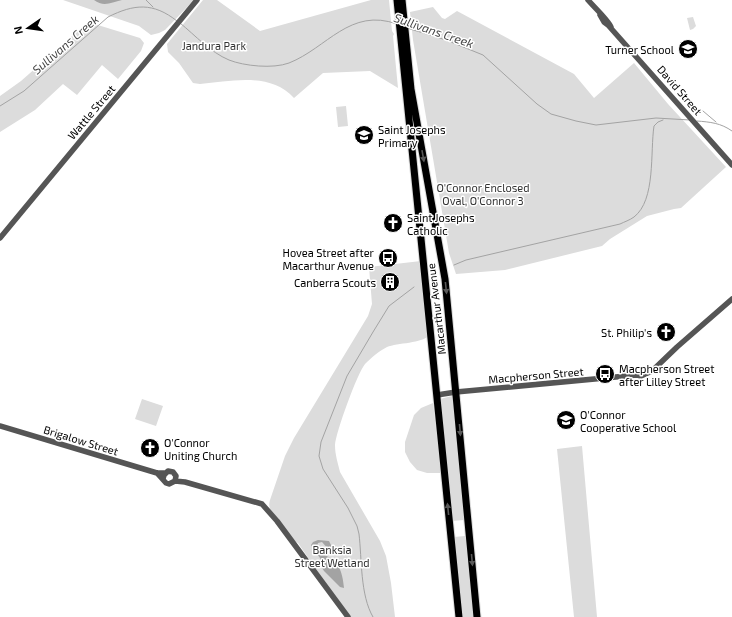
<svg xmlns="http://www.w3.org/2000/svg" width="732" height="617" font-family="'Exo 2',sans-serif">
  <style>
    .green { fill: #dcdcdc }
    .water { fill: #a3a3a3 }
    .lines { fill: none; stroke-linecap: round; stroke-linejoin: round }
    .stream { stroke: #a3a3a3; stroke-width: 1 }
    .major-casing { stroke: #dbdbdb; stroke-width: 9 }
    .minor { stroke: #555; stroke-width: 5.5 }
    .major { stroke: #000; stroke-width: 7 }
    .oneway { fill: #595959 }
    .labels { text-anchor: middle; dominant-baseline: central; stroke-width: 3; stroke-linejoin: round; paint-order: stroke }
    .park-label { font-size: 11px; fill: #333; stroke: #fff }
    .poi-label { font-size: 11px; fill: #000; stroke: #fff; text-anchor: start }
    .street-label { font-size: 11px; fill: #000; stroke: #fff }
    .water-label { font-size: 12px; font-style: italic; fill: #444; stroke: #fff }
  </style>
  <rect width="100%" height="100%" fill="#fff"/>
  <path class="green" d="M63,0H194L165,30L159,33L151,35L139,26Z
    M203,0H217L260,31L371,0H389L392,31L394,34L393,36L398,88L370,71L323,73L294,98C270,72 232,81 200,84L193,83L179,63L168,52L167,44Z
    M433,7L442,18L445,19L457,11L574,74L594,98L634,63L668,104L726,167L681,208L674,209L647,216L610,239L602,246L505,270L456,274L449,253L413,40L410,12Z
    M693,17L696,26L693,29L690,30L687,18Z
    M88,22L140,38L144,43L141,51L118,79L102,65L77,95L63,84L35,110L0,132V96L21,81Z
    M346,106L348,126L338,127L336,107Z
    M421,261L428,336C423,343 397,343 387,347C379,351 371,358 365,364C357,374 336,432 335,445C335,455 338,463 340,472L380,541L386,556L391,583L395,617H349L298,543C290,538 275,518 270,509C269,506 269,503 270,500L285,456L294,438L368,316L372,304L369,267Z
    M452,396L464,520L452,521L440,399Z
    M142,399L163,406L156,426L135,419Z
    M433,403L441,473H427L417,470L410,462L405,452V442L414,415L421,408Z
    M582,446L597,617H574L557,449Z
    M465,536H466L474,617H461L454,537Z"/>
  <path class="water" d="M94,0H122C111,3 103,7 94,0Z
    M318,540L329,541L333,549L332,551L329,550L322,542L318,543L317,547C320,555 325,554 332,559C341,565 343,578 344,588L340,587L324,571L321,566L320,558L311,545L313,542Z"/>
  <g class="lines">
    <path class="stream" d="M146,0L153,7
      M180,23C196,36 210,52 229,60C244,66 273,69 289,63C327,48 350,7 397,24
      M407,28L446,40L483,55L537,104L551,114L576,121L596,125L656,118L690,120
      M0,106L24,91L108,17C134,4 153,2 177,21
      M703,111L716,122
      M697,121C710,122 721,123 732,131
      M454,265L466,260L620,224C624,222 630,220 634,217C656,200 650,152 654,126L658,122L663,120
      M373,617C360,595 362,559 359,534L357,526L348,508L323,469L319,456L321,442L347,376L373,332L389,306L414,287"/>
    <g class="major-casing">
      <path id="major" d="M397,0L459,617
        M402,0L411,89L445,279L477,617"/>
    </g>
    <path class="minor" d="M588,0C594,7 608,20 611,27
      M600,15L604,22L608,25L732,165
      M0,238L197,0
      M437,395L456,392L637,375L641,376L652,371L677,347L732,299
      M0,426L157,473H165
      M157,473L166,483L169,484L175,481L176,476L173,472L168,471L164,475L163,479
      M175,481L185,482L262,504L277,521L348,617"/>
    <use href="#major" class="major"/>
  </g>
  <defs><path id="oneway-solid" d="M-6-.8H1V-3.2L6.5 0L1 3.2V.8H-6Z"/></defs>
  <g class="oneway">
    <use href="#oneway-solid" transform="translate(423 156) rotate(80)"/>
    <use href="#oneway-solid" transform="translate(446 288) rotate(84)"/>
    <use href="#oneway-solid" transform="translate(460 430) rotate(85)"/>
    <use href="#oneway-solid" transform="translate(448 509) rotate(-96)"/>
    <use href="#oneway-solid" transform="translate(472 560) rotate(85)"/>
  </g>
  <defs>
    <g id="school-disc" transform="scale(1)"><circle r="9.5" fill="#000" stroke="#fff"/><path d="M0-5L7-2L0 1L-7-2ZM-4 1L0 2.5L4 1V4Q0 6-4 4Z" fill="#fff"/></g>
    <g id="church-disc" transform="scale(1)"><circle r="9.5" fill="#000" stroke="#fff"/><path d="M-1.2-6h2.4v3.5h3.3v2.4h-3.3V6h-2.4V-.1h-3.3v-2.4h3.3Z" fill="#fff"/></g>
    <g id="bus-disc" transform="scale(1)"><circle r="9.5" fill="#000" stroke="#fff"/><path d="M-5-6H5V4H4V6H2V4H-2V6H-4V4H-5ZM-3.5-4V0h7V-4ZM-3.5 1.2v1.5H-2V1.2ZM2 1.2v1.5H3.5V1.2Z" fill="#fff"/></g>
    <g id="building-disc" transform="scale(1)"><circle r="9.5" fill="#000" stroke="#fff"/><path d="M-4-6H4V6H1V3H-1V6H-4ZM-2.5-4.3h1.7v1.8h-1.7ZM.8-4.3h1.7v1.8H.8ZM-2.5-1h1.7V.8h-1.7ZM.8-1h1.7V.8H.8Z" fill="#fff"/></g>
  </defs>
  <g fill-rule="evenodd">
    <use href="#school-disc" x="688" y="49"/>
    <use href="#school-disc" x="364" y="135"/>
    <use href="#church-disc" x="393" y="223"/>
    <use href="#bus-disc" x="388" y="258"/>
    <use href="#building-disc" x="390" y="282"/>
    <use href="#church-disc" x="666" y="332"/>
    <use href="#bus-disc" x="605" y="374"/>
    <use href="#school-disc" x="566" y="420"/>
    <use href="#church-disc" x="150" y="448"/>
  </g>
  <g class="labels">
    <g class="park-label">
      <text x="214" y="45">Jandura Park</text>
      <text x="483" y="187">O'Connor Enclosed<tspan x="483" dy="13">Oval, O'Connor 3</tspan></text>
      <text x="332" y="549">Banksia<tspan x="332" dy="13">Street Wetland</tspan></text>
    </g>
    <g class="poi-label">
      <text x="674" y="49" text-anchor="end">Turner School</text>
      <text x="378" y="129">Saint Josephs<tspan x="378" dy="13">Primary</tspan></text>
      <text x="407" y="217">Saint Josephs<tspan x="407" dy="13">Catholic</tspan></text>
      <text x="374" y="252" text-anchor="end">Hovea Street after<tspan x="374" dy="13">Macarthur Avenue</tspan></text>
      <text x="376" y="282" text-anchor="end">Canberra Scouts</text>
      <text x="652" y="332" text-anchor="end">St. Philip's</text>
      <text x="619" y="368">Macpherson Street<tspan x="619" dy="13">after Lilley Street</tspan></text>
      <text x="580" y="414">O'Connor<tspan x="580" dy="13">Cooperative School</tspan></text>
      <text x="164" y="442">O'Connor<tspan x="164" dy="13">Uniting Church</tspan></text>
    </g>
    <g class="street-label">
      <text transform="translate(680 90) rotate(49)">David Street</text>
      <text transform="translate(91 112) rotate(-50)">Wattle Street</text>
      <text transform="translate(436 309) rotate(-97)">Macarthur Avenue</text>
      <text transform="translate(536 375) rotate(-5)">Macpherson Street</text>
      <text transform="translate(81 440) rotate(17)">Brigalow Street</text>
    </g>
    <g class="water-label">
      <text transform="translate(434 30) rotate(19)">Sullivans Creek</text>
      <text transform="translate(65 44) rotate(-41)">Sullivans Creek</text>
    </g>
  </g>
  <g transform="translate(28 28) rotate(257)" stroke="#ffffff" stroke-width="3" paint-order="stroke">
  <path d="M0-3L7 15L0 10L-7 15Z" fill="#000000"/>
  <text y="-6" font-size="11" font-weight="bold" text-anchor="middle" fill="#000000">N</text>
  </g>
</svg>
